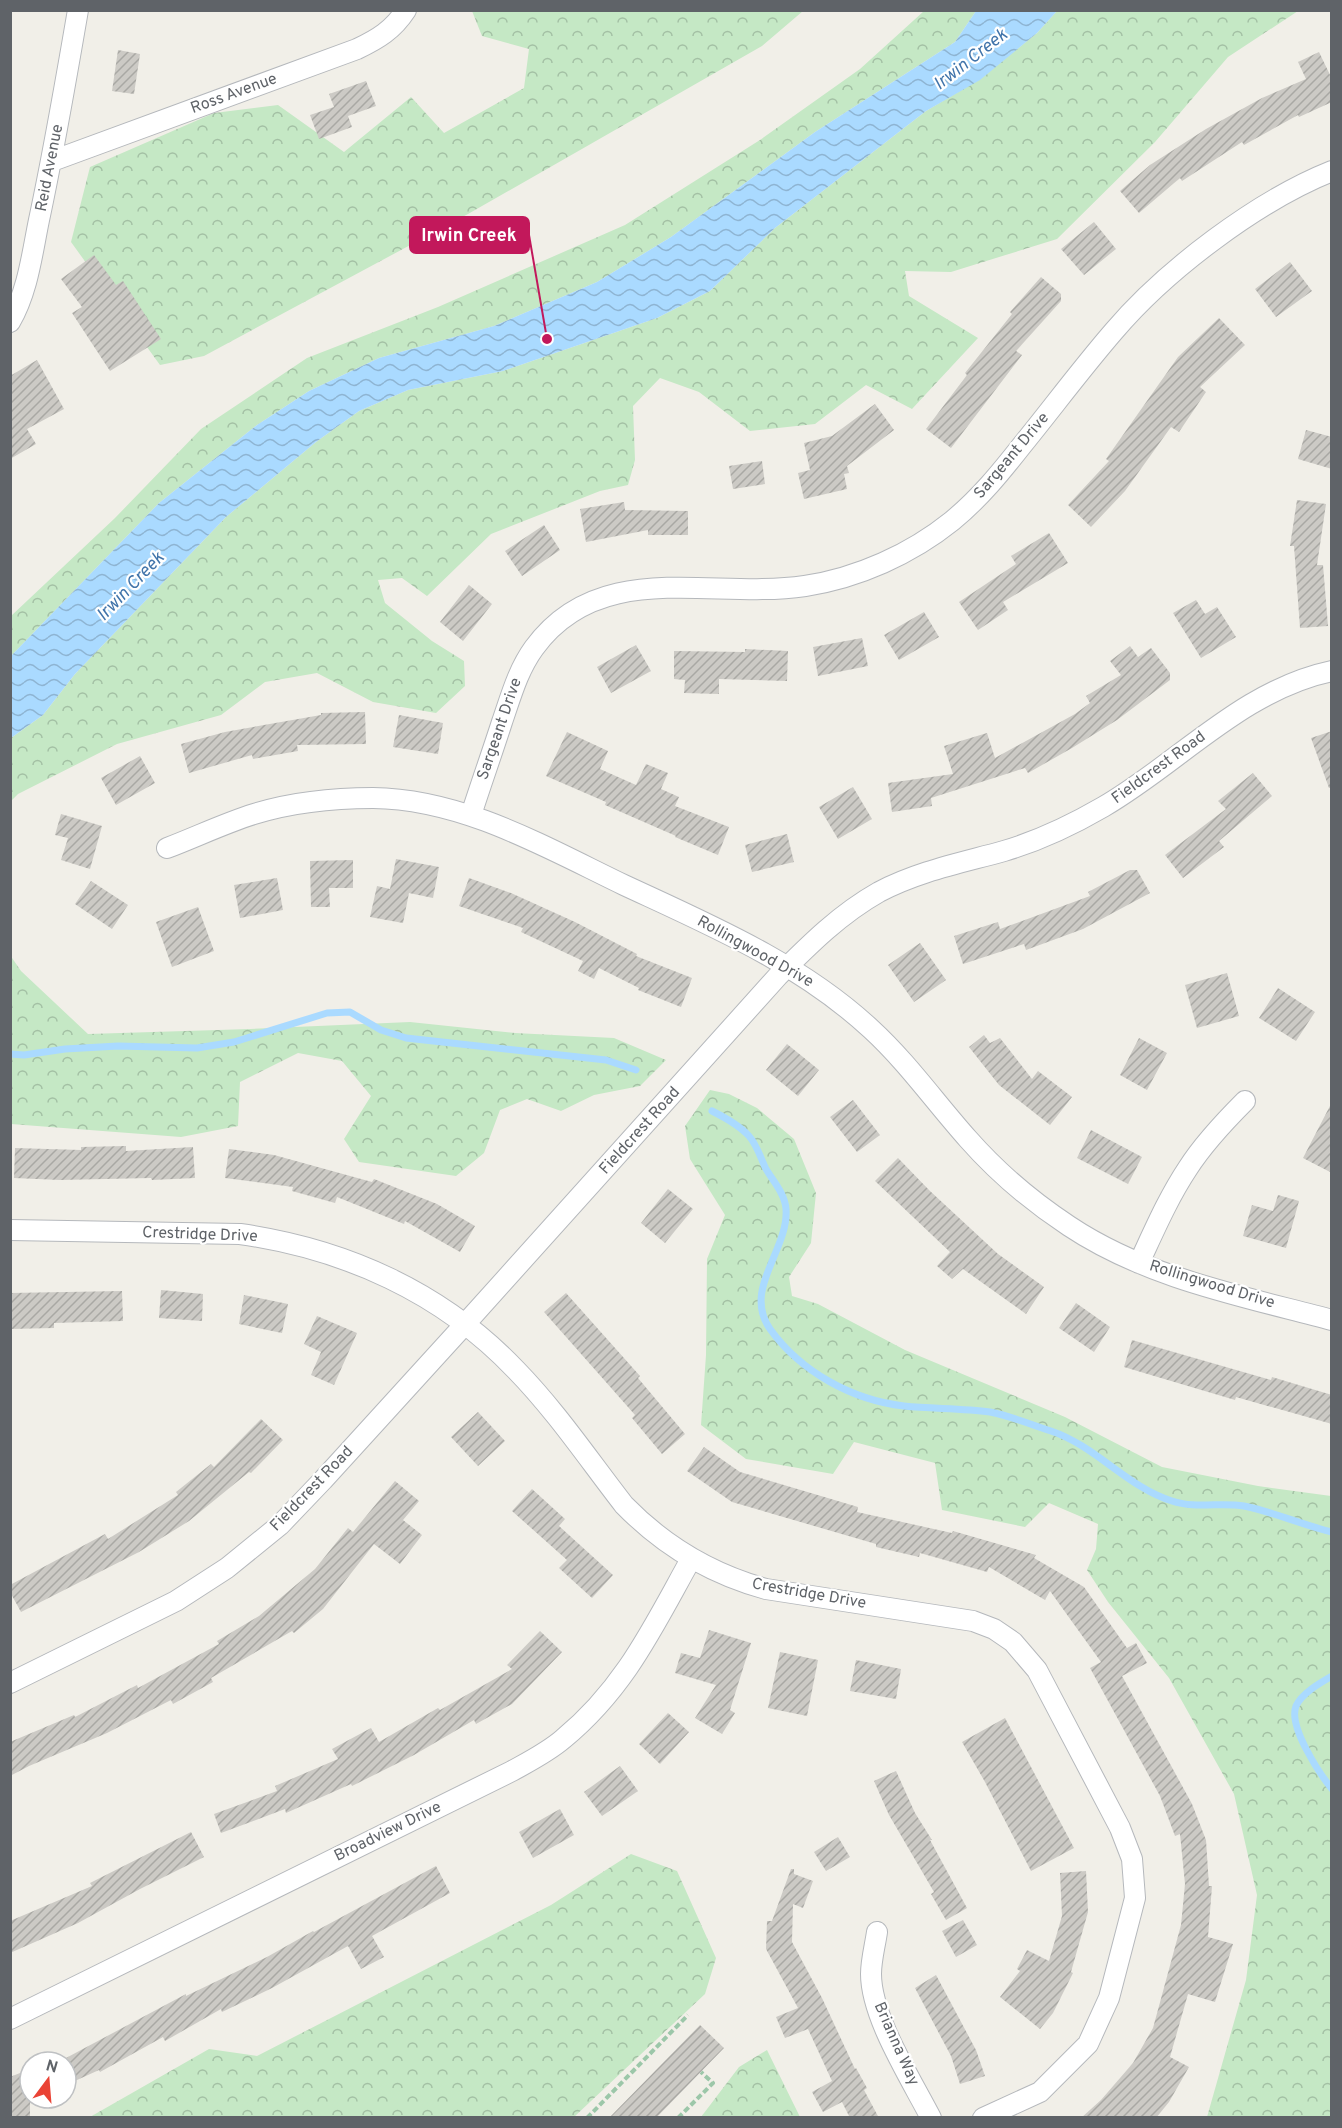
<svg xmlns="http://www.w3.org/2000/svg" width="1342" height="2128" font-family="Overpass,sans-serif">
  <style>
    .forest { fill: url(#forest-crowns) }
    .water { fill: url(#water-waves) }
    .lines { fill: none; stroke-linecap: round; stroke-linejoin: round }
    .stream { stroke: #aadaff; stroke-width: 7 }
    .building { fill: url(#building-hatch) }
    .street-casing { stroke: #b5b8bc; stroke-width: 22 }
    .path { stroke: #9cc7a9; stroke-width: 4; stroke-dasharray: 6 3; stroke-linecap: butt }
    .street { stroke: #fff; stroke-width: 20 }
    .labels { text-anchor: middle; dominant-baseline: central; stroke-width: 4.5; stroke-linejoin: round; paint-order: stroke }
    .street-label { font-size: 16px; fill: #5f6368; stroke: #fff }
    .water-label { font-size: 18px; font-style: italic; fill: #4174aa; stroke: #fff }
    .leader { fill: none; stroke: #c2185b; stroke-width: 2 }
    .callout-dot { fill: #c2185b; stroke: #fff; stroke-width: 2 }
    .callout { fill: #c2185b; stroke: #c2185b; stroke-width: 2 }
    .callout-label { font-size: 18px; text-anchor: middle; font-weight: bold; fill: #fff }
  </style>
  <defs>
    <pattern id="forest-crowns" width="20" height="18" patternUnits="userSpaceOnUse" patternTransform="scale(1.5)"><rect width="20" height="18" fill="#c5e8c5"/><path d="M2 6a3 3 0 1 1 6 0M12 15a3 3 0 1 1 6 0" fill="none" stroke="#a3c0a4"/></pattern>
    <pattern id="water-waves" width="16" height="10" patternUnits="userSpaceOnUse" patternTransform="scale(1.5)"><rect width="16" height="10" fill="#aadaff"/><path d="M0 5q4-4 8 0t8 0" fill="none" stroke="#8eb4d2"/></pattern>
    <pattern id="building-hatch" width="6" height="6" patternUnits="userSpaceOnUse" patternTransform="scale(1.5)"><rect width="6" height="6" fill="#cccac5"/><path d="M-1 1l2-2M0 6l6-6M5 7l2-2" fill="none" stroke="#a9a8a4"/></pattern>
  </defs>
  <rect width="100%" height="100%" fill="#f1efe8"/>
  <path class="forest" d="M472,11H803L762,46L468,214L204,356L160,365L71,242L90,167L214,113L278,105L344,152L411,97L444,133L524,88L529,49L482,36Z
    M924,11H976L955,42L815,132L671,237L597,282L494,326L379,358L309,391L257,425L159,503L11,656V616L115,518L201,429L307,358L438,307L625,225L760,140L860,69Z
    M1057,11H1298L1228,57L1155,142L1057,239L951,272L905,271L909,296L978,338L912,409L866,385L815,424L750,431L699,392L660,378L633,406L635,460L628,485L600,491L491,534L427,596L402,578L378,580L385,603L432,641L464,661L465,686L436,713L373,702L317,673L265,682L221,715L117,744L18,794L11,801V738L43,715L75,674L226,517L316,442L359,411L408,390L503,371L657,318L710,291L775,228L926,111L980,79L1037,33Z
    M10,955L21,971L88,1034L250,1029L410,1022L515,1033L614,1038L666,1060L640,1086L594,1095L561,1111L527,1099L500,1110L484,1153L456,1176L359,1162L344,1139L371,1096L342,1061L298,1053L240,1082L238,1126L181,1137L11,1124Z
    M710,1090L729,1094L757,1108L794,1139L816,1193L811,1243L789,1277L792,1296L818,1304L905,1350L1065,1417L1162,1467L1258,1486L1331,1496V2117H1207L1246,1980L1257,1895L1234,1794L1169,1678L1108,1602L1087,1570L1096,1549L1098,1524L1049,1503L1025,1527L942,1510L935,1463L854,1442L833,1474L746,1459L701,1425L706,1355L707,1259L725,1215L690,1159L685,1126Z
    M631,1854L677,1871L716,1958L705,1994L574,2117H90L209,2049L257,2056L551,1905Z
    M767,2050L800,2117H701L739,2067Z"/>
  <path class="water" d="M976,11H1057L1037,33L980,80L926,111L775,228L710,291L657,318L503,371L408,390L359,411L316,442L226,517L75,674L43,715L11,738V656L159,503L257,425L309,391L379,358L494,326L597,282L671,237L815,132L955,42Z"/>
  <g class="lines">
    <path class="stream" d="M10,1054L24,1055L65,1049L118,1046L197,1048L234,1042L327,1013L350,1012L381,1030L406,1038L606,1060L636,1070
      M712,1111C724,1117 740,1126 749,1136C757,1145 761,1159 766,1169C773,1181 785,1194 786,1209C789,1250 742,1289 770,1329C801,1372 852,1400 904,1406C933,1409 962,1408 990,1412C1011,1416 1032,1425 1051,1431C1096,1446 1127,1487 1172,1501C1195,1509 1221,1502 1244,1506C1274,1512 1302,1525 1332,1532
      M1332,1676C1320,1683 1302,1693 1296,1706C1288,1726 1319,1773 1332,1789"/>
  </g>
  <path class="building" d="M118,50L140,54L134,94L112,91Z
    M1319,52L1332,79V102L1299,117L1298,115L1244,145L1242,142L1182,181L1180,178L1139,213L1120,191L1150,165L1206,129L1262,98L1306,79L1298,62Z
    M366,81L376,106L348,116L352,127L319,139L310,115L334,107L329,94Z
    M1094,222L1116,249L1084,275L1061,249Z
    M94,255L116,285L123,281L161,339L110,371L72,313L82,307L61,279Z
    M1290,262L1312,291L1276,317L1255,289Z
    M1041,277L1061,294V301L1016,351L1022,355L951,448L926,429L967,375L965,373L1012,314L1010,312Z
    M1219,318L1245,345L1200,387L1206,392L1179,432L1171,427L1125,491L1091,527L1068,505L1109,461L1106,459L1178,357Z
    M37,360L64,409L27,429L36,444L10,459V376Z
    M875,404L894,430L847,466L849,473L844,474L847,489L804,499L798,473L810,470L804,443L832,436Z
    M1306,430L1332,437V469L1298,459Z
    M762,461L765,484L733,489L729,466Z
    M1297,500L1326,504L1317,565H1323L1328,626L1300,628L1294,546H1290Z
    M624,502L625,510L688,511V535H648V530L586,542L580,509Z
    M544,525L560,550L522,576L505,551Z
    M1049,533L1068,563L1003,602L1008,610L978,630L959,602L1016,564L1011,556Z
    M469,585L492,604L463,641L440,622Z
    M1196,600L1205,614L1217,607L1236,637L1201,658L1173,613Z
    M924,612L939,637L899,660L884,635Z
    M862,638L868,666L818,676L813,647Z
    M636,645L651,671L611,693L597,667Z
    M1130,646L1138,657L1151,648L1170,673V680L1117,720L1072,748L1028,773L1025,768L931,798L932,806L892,812L888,783L953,774L944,746L987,733L995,758L1075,714L1090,703L1086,696L1121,675L1110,661Z
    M745,649L788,651L787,681L719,679V694L684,693L685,680L674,679V651L745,652Z
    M365,712L366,744L297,745L298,751L253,759L252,755L189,773L181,744L225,732L321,715V713Z
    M399,715L443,723L438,754L393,747Z
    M1332,731V788H1329L1311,738Z
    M567,732L608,751L600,769L636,785L646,764L668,773L661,789L679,797L675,806L729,827L718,855L675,837L676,836L605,805L606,802L546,776Z
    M140,756L155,783L116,805L101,778Z
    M1253,773L1272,796L1219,841L1224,847L1183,878L1165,855L1226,809L1218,801Z
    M853,787L872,819L838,839L819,807Z
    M61,814L102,826L90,869L61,860L68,838L55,835Z
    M787,834L794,862L752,872L745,845Z
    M396,859L439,867L433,898L409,893L403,923L370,917L377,886L390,889Z
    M353,860V888H329L330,907H311L310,861Z
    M1130,870H1137L1150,893L1083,929L1026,950L1024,944L963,964L954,936L998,922L1000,929L1090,896L1088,892Z
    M277,878L283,910L240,918L234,885Z
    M469,878L511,893L575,922L637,954L636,956L692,978L681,1007L638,990L639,988L599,968L594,979L578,971L583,961L521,932L523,928L459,906Z
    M91,881L128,905L112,929L75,904Z
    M198,907L214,951L172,967L156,922Z
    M920,943L946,980L914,1002L888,965Z
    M1227,973L1239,1016L1197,1028L1185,985Z
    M1278,988L1315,1012L1296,1041L1259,1018Z
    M984,1035L990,1043L1000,1038L1032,1079L1038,1071L1072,1097L1050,1125L999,1085L969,1047Z
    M1139,1038L1167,1053L1147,1090L1120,1075Z
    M787,1044L819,1070L798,1096L766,1070Z
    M853,1100L880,1135L857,1152L830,1117Z
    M1332,1102V1173L1303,1158Z
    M1091,1130L1142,1157L1128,1184L1077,1158Z
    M126,1146V1151L193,1147L195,1178L152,1180L151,1178L60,1180L14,1178L15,1148L81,1150V1147Z
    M229,1149L274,1155L372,1182L374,1179L437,1204L475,1226L460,1252L405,1221L404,1224L337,1197L335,1203L292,1191L293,1187L225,1178Z
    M898,1158L930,1191L998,1254L1044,1287L1026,1314L963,1269L952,1279L937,1266L950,1252L875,1181Z
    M668,1189L693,1209L665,1243L641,1223Z
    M1278,1195L1299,1201L1286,1248L1243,1236L1252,1205L1273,1211Z
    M161,1290L203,1294L202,1321L159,1318Z
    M122,1291L123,1321L54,1323V1328L10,1329V1293Z
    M566,1293L640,1376L638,1378L685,1434L662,1454L632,1418L635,1415L544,1312Z
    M244,1295L288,1304L282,1333L239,1324Z
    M1076,1303L1110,1327L1094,1352L1059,1328Z
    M317,1316L357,1333L334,1385L311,1375L321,1352L304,1344Z
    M1132,1340L1271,1380L1272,1377L1332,1395V1424L1236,1397L1235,1400L1124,1367Z
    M478,1412L505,1441L478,1466L451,1437Z
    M261,1419L283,1440L251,1473L249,1472L189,1521L139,1552L21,1612L10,1592V1585L105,1534L108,1539L178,1495L176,1492L211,1464L214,1467Z
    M704,1447L740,1472L858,1507L857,1512L952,1533L953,1531L1036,1555L1034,1558L1084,1587L1127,1648L1136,1643L1147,1663L1122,1676L1192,1804L1206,1840L1209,1886H1212L1208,1937L1233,1944L1215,2002L1188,1994L1170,2057L1189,2067L1169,2102L1156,2118H1081L1101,2100L1133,2063L1153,2028L1181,1925L1185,1884L1180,1834L1175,1836L1160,1796L1090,1668L1101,1662L1050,1591L1045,1600L989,1567L987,1572L920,1553L919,1557L876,1547V1544L732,1502L687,1471Z
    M395,1481L419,1501L403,1520L422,1535L400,1564L374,1544L323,1609L294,1633L292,1631L211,1678L213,1682L173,1704L171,1700L107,1733L29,1766L10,1776V1742L74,1715L75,1717L137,1685L138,1688L219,1644L217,1641L259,1616L315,1569L348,1528L353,1532Z
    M532,1489L565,1519L559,1526L613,1575L592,1598L559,1568L567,1560L512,1511Z
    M709,1630L751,1643L730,1710L735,1713L722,1734L695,1718L716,1685L675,1673L681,1653L700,1658Z
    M540,1631L562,1652L512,1704L476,1724L474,1720L414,1755L352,1786L351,1784L286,1813L285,1809L221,1833L214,1814L277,1791L275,1786L338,1759L332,1749L371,1728L379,1742L438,1708L440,1710L512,1669L507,1665Z
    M780,1652L818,1660L807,1716L768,1708Z
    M856,1660L901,1669L896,1699L850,1691Z
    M668,1713L689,1732L660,1764L639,1744Z
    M1005,1718L1074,1848L1031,1871L985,1782L962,1742Z
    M620,1766L638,1791L602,1816L584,1792Z
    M896,1771L915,1813L932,1840H930L967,1908L946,1920L931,1894L934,1892L889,1815L874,1781Z
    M560,1809L574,1835L533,1858L519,1832Z
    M191,1832L204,1857L140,1889L78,1923L10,1953V1921L92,1886L90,1883Z
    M838,1837L850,1857L826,1871L814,1852Z
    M436,1866L450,1893L372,1936L384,1957L361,1969L348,1946L272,1988L222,2012L221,2009L165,2041L163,2037L100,2072L99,2070L66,2085V2058L186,1994V1996L267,1957L313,1931L314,1932Z
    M791,1869H794V1874L813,1881L803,1908L793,1904L792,1942L822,1998L855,2069L856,2068L867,2088L864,2090L879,2118H850L842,2102L823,2112L812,2092L832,2081L808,2029L785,2038L776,2017L798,2008L766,1949L767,1921H772Z
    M1086,1871L1088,1912L1071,1972L1073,1973L1053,2013L1040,2029L1000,1997L1020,1971L1017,1969L1027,1950L1049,1961L1062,1916L1060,1873Z
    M963,1920L977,1945L956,1957L942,1931Z
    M936,1975L976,2050L985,2076L960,2084L951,2056L915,1988Z
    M700,2025L724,2048L656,2118H609Z
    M30,2069V2118H10V2077Z"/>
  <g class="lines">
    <g class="street-casing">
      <path id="street" d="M52,161L357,49C378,39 393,30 406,10
        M10,322C28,291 32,254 39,220C54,150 66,80 78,10
        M471,815C481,784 492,753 502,722C511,696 518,670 534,648C600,557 712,600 805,586C858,578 911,554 952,521C980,498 1001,472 1023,444C1053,407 1082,368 1114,331C1166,270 1257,201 1332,171
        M167,848C196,837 225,823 254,814C293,802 333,798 373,798C463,799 545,847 624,885C710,925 800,963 871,1029C907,1062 935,1102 968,1139C998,1173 1031,1201 1069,1226C1147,1278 1242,1296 1332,1320
        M10,1230L240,1234C345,1249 442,1292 516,1370C556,1411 589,1460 624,1505C664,1546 711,1574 766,1589L973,1621L994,1629L1013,1642L1037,1670L1120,1828L1132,1859L1135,1898L1109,1998L1088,2044L1040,2092L983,2118
        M1139,1263C1154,1231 1168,1198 1188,1168C1204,1143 1224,1122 1245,1101
        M10,1683L176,1601L227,1568L280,1525L323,1480L466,1323L778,976C810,944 840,914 879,892C919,871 961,863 1004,851C1038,841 1072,825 1103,807C1179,763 1242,690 1332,671
        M877,1932C875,1946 871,1960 871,1974C871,2017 911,2079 931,2118
        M10,2019L512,1771C530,1761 548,1752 563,1739C625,1688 653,1627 691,1559"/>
    </g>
    <path class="path" d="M587,2118L688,2015
      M678,2118L713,2083L701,2072"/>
    <use href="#street" class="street"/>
  </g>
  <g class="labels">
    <g class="street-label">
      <text transform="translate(234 94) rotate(-20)">Ross Avenue</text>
      <text transform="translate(50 168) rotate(-79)">Reid Avenue</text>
      <text transform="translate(1012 456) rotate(-50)">Sargeant Drive</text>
      <text transform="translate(500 729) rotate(-71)">Sargeant Drive</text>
      <text transform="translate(1159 768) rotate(-36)">Fieldcrest Road</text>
      <text transform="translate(755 952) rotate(29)">Rollingwood Drive</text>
      <text transform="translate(640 1131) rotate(-48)">Fieldcrest Road</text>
      <text transform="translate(200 1235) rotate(2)">Crestridge Drive</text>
      <text transform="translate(1212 1285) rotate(17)">Rollingwood Drive</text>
      <text transform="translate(312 1489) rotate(-46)">Fieldcrest Road</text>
      <text transform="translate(809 1594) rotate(10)">Crestridge Drive</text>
      <text transform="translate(388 1832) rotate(-26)">Broadview Drive</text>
      <text transform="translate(896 2044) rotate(66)">Brianna Way</text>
    </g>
    <g class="water-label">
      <text transform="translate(971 60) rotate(-38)">Irwin Creek</text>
      <text transform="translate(131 587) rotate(-46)">Irwin Creek</text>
    </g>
  </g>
  <path class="leader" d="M547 339L529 235"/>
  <circle class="callout-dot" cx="547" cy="339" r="6"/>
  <rect class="callout" x="410" y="217" width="119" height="36" rx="6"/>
  <g class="callout-label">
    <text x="469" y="241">Irwin Creek</text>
  </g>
  <rect width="1342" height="2128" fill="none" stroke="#5f6368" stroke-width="24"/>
  <g transform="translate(48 2080) rotate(16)"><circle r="28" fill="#ffffff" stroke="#bfc1c3" stroke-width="1.5"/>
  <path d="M0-4.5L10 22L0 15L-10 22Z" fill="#ea4335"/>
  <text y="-9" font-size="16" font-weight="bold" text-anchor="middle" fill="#5f6368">N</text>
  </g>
</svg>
